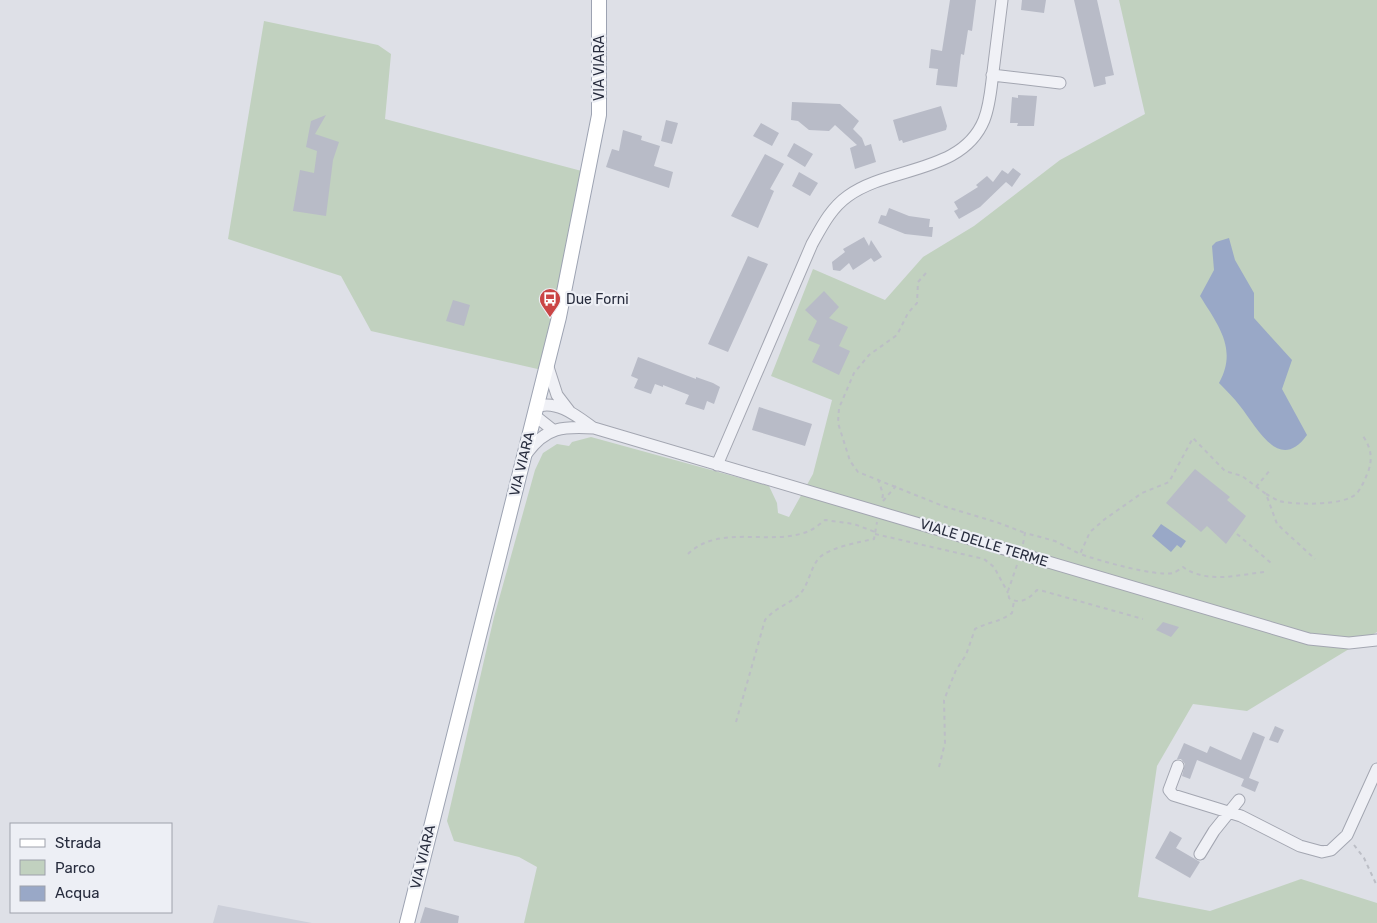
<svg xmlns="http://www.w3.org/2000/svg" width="1377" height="923" font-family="Rubik,sans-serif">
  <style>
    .built { fill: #cccfd9 }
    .green { fill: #c1d1bf }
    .water { fill: #99a8c7 }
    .building { fill: #b8bbc7 }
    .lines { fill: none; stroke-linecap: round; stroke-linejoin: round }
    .minor-casing { stroke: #a3a6b1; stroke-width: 13 }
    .major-casing { stroke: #9da3b2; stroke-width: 16 }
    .path { stroke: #bcbec6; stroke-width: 2; stroke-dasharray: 4 4; stroke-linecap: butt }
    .minor { stroke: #f0f1f6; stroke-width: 11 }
    .major { stroke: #fff; stroke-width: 14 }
    .labels { text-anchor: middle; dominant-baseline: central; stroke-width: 4.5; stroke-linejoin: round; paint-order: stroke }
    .street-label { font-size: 14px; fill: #272c3d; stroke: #edeff5 }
    .poi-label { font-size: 14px; fill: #272c3d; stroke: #edeff5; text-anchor: start }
  </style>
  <rect width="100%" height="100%" fill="#dee0e7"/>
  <path class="built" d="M218,905L312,923H213Z"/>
  <path class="green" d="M1119,0H1377V632L1247,711L1193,704L1157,766L1138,897L1210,911L1301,879L1377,903V923H524L537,867L519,857L454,841L447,821L494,617L535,470L543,453L557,444L569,446L572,442L591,437L769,486L777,503L778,513L789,517L813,474L832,400L771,376L813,269L885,300L923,257L974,226L1060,160L1145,114Z
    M264,21L378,45L391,54L385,119L593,174L542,370L371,331L341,276L228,239Z"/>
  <path class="water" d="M1229,238L1235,260L1254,293V318L1292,360L1282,389L1307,435C1279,474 1257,427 1240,406C1234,398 1226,390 1219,383C1238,349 1218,325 1200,296L1214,270L1212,246L1216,242Z
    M1161,524L1186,541L1181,548L1177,545L1171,552L1152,536Z"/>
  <path class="building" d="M950,0H976L972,31L968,30L964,55L961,54L957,87L936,85L938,69L929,68L931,49L942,51Z
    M1022,0H1046L1044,13L1021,10Z
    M1074,0H1097L1114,75L1105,77L1106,84L1094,87Z
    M1018,95L1037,96L1034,126H1017L1018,123H1010L1012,97L1018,98Z
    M792,102L840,104L859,121L853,129L862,138L865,146L871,144L876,162L855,169L850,148L857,145L835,125L829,131L809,130L798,121L791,120Z
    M941,106L947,126L946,130L903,143L902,140L899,141L893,120Z
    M326,115L315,134L339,142L333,160L326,216L293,211L300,170L314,173L317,151L306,147L311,121Z
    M666,120L678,123L672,144L661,141Z
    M761,123L779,133L772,146L753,136Z
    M623,130L642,136L641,140L660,146L654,166L673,172L669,188L606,167L612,149L619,151Z
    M794,143L813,154L805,167L787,156Z
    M765,154L784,164L770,189L774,191L758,228L731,216Z
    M1013,168L1021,174L1012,187L1006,182L980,207L959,219L954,211L958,209L954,202L978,187L976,185L987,176L993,182L1002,170L1008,174Z
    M799,172L818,183L810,196L792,186Z
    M889,208L909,216L930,219L929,227H933L932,237L905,234L878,223L881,215L886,216Z
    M864,237L869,246L871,240L882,257L874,262L871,258L853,270L849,263L840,271L833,270L832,262L845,252L843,249Z
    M748,256L768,264L728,352L708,344Z
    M824,291L839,307L829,318L848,327L839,346L850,351L839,375L812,362L820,345L808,340L817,321L805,310Z
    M453,300L470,305L464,326L446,321Z
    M638,357L696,379V377L713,383L720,387L714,404L707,401L704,410L685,404L689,395L663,385V387L655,384L651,394L634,388L638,379L631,376Z
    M759,407L812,424L805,446L752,430Z
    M1195,469L1230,497L1227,500L1246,516L1226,544L1207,526L1201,532L1166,503Z
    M1163,622L1179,627L1171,637L1156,630Z
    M1275,726L1284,730L1278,743L1269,740Z
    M1253,732L1265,737L1249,778L1259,782L1255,792L1241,786L1244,779L1197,760L1190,779L1182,776L1185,764L1181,759H1177L1184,743L1207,753L1210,746L1241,760Z
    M1170,831L1182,838L1176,848L1200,862L1190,878L1155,858Z
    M425,907L459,916L458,923H420Z"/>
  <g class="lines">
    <g class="minor-casing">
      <path id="minor" d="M992,75L1060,83
        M547,364L557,395L570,412
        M536,407C556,399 577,416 592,427
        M534,415L553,430
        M527,453C546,427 563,426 594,428L1309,639L1349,643L1377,640
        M717,465L812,244C822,226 831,208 848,196C889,166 962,174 984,120C990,105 991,88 993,72C996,48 999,24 1002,0
        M1178,766L1169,790L1173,795L1241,816L1300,846L1322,852L1331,850L1347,835L1377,769
        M1200,854L1214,831L1239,800"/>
    </g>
    <g class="major-casing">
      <path id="major" d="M407,923L559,317L599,115V0"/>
    </g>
    <path class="path" d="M926,273L918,282L917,303L908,313L897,335L869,355L854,373L839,408L838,423L850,461L858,472L943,506L999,523L1025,533
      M878,479L883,494L882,501
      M1256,487L1271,469
      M1266,494C1270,496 1275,499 1279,501C1295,505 1346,506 1357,493C1362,487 1365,479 1368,472C1373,458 1371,448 1363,436
      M883,501L896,486
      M875,534L984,559L994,567L1008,593
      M1237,534L1271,563
      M1023,544L1025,533L1055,541L1080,554
      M688,554C720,523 771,547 809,531C814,529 820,524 825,520L854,524L875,532
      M1017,565L1008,591L1009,598C1020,605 1029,599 1037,590L1043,591L1143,619
      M1264,572C1237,575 1207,584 1183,567C1180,569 1176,572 1173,573C1156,577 1097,560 1080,554L1090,532L1105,519L1142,493L1169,482L1193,438L1225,471L1242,476L1266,494L1277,524L1315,559
      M736,722L765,620C775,608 787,605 799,595C809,585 810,568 819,558C830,547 860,542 874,539L877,522
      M939,767L945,743L944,700L956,670L966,655L975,629C988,622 1000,622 1012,613L1014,601
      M1354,845L1364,858L1377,886"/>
    <use href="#minor" class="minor"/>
    <use href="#major" class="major"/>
  </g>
  <defs>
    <g id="bus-pin" transform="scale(1.125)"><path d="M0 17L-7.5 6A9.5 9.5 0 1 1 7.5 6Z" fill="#ca4545" stroke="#edeff5"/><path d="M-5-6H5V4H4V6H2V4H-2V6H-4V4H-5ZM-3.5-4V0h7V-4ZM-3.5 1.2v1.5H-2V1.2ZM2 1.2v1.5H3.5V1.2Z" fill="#fff"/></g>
  </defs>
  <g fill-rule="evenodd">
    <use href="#bus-pin" x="550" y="299"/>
  </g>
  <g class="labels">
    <g class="street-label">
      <text transform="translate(599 68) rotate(-90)">VIA VIARA</text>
      <text transform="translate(522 464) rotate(-76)">VIA VIARA</text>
      <text transform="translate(984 543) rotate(17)">VIALE DELLE TERME</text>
      <text transform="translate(423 857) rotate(-76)">VIA VIARA</text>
    </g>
    <g class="poi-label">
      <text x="566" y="299">Due Forni</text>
    </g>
  </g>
  <rect x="10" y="823" width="162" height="90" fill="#edeff5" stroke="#9ea1ab"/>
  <rect x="20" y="839" width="25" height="8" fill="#ffffff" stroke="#9ea1ab"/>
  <text x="55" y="848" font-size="15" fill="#272c3d">Strada</text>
  <rect x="20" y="860" width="25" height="15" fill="#c1d1bf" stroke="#9ea1ab"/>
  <text x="55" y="873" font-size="15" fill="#272c3d">Parco</text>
  <rect x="20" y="886" width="25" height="15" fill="#99a8c7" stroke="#9ea1ab"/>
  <text x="55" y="898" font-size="15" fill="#272c3d">Acqua</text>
</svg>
